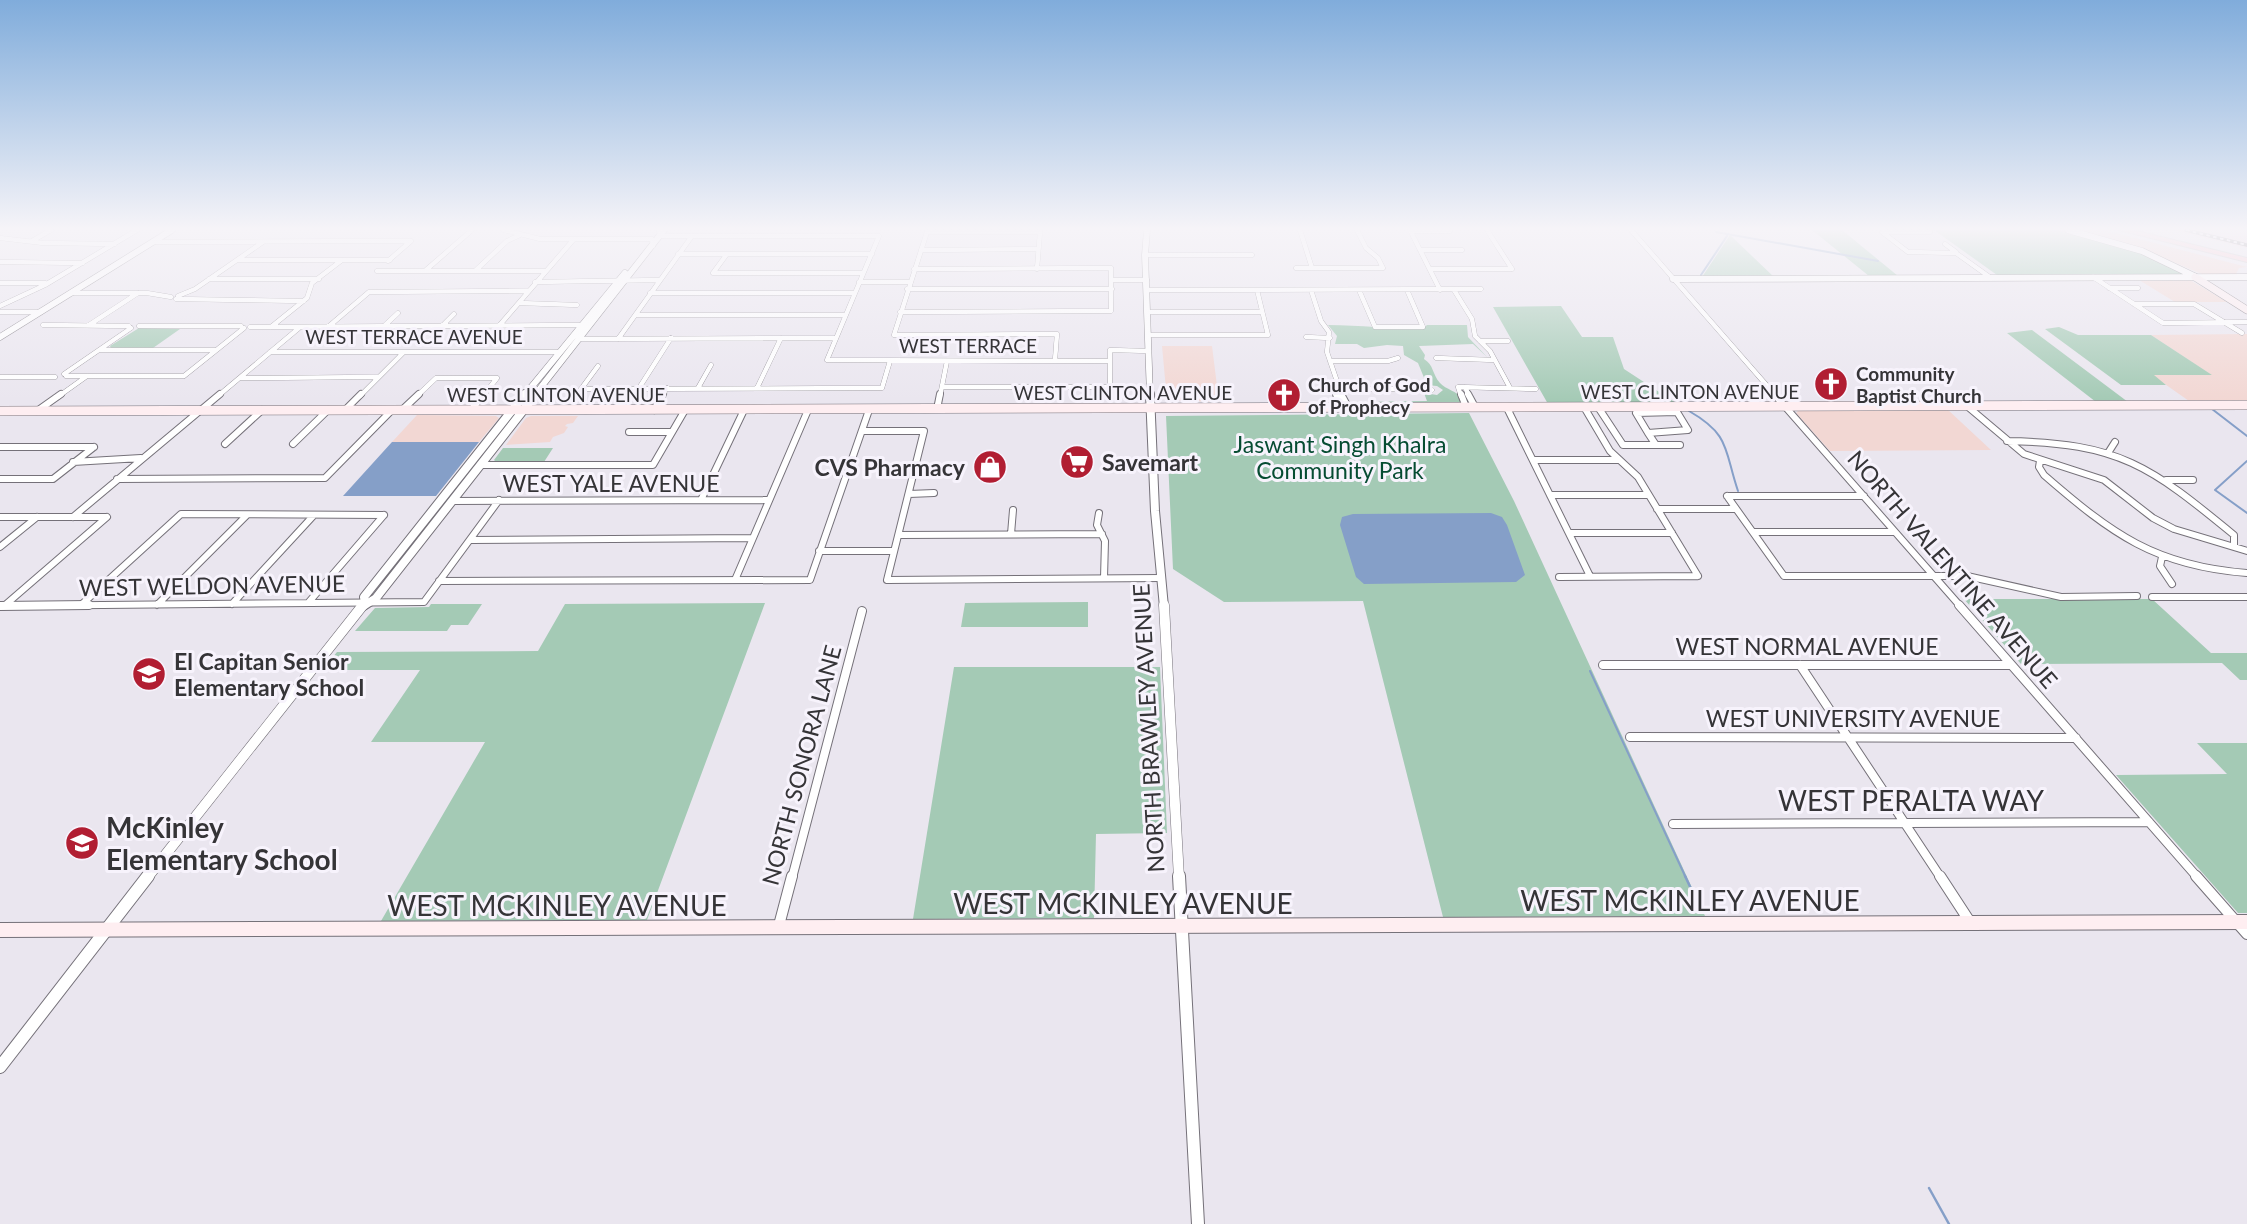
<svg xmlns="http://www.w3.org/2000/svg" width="2247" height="1224" font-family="Lato,sans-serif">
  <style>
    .commercial { fill: #f2d7d3 }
    .industrial { fill: #efd6e1 }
    .green { fill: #a4cab5 }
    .water { fill: #859fc8 }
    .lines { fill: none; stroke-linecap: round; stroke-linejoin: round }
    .stream-far1 { stroke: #859fc8; stroke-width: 2 }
    .stream { stroke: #859fc8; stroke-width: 2.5 }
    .minor-far3-casing { stroke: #757179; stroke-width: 5 }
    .minor-far2-casing { stroke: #757179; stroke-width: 8 }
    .minor-far1-casing { stroke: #757179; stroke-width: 10 }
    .minor-casing { stroke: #757179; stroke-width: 12 }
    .tertiary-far3-casing { stroke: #757179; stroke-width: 7 }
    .tertiary-far2-casing { stroke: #757179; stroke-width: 10 }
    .tertiary-far1-casing { stroke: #757179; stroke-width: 11 }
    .tertiary-casing { stroke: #757179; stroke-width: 14 }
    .secondary-far2-casing { stroke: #757179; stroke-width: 8 }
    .secondary-far1-casing { stroke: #757179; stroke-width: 10 }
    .secondary-casing { stroke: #757179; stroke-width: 16 }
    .motorway-casing { stroke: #c6c6c7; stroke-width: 2 }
    .minor-far3 { stroke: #fff; stroke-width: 4.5 }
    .minor-far2 { stroke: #fff; stroke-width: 6 }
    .minor-far1 { stroke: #fff; stroke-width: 8 }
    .minor { stroke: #fff; stroke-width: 10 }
    .tertiary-far3 { stroke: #fff; stroke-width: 6 }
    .tertiary-far2 { stroke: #fff; stroke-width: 8 }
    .tertiary-far1 { stroke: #fff; stroke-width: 10 }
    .tertiary { stroke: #fff; stroke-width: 12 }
    .secondary-far2 { stroke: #feeef1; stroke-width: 7 }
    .secondary-far1 { stroke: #feeef1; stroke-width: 9 }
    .secondary { stroke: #feeef1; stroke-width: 14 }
    .motorway { fill: #fbc7cf; fill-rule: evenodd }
    .rail-casing { stroke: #6c6a6f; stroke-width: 3.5 }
    .rail { stroke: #f7f3fc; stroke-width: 2; stroke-dasharray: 3.5; stroke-linecap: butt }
    .labels { text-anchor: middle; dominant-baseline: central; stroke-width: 6; stroke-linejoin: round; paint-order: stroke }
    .far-street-label { font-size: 19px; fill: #353437; stroke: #f7f3fc }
    .far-poi-label { font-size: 19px; font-weight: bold; fill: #353437; stroke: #f7f3fc; text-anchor: start }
    .park-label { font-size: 23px; fill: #064c32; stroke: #f7f3fc }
    .poi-label { font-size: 23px; font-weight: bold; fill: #353437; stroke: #f7f3fc; text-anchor: start }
    .street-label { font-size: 23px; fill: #353437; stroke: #f7f3fc }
    .near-street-label { font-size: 28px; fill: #353437; stroke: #f7f3fc }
    .near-poi-label { font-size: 28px; font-weight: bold; fill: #353437; stroke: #f7f3fc; text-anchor: start }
  </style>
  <rect width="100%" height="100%" fill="#eae6ef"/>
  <path class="commercial" d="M2073,230H2104L2247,267L2239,268L2236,274H2202L2139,248Z
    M2139,280H2190L2227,302H2175Z
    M2247,334V400L2189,401L2152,375L2210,374L2151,335Z
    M1162,346H1212L1219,402L1167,400Z
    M1947,409L1991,450L1830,451L1796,413L1799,410Z
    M417,415L496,416L499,418L479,442H392Z
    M531,416H578L573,423L567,424L565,426L568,427L564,433L553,437L550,442L506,445L526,418Z"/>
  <path class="industrial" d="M2171,230H2247V248Z"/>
  <path class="green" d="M1812,230H1842L1898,276H1869Z
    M1934,230H2059L2139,252L2187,276L1997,275Z
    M1730,235L1774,277H1702Z
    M1561,306L1582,337H1613L1624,369L1676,403L1548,404L1493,307Z
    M1328,325C1361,325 1389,329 1422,329L1427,325H1467L1468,337L1487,357L1473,344L1419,346L1425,355L1424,359C1434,365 1432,374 1440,383C1446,390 1457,390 1462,400L1460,402L1352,403L1348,402L1344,391L1349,402L1427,401L1424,393L1437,395L1443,390L1437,386L1427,385L1418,363L1404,355L1403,346L1387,345L1364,348L1357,344H1335L1337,336Z
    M2059,327L2078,335H2151L2212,375H2154L2166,385H2121L2045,329Z
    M139,328L180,329L153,348H111L110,346Z
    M2032,330L2128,402H2096L2007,333Z
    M1469,413L1514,501L1705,916L1443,917L1363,601L1224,602L1173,569L1166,416Z
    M503,448H553L544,462H496L494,460Z
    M1964,599H2152L2211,653H2247V680H2240L2222,663L2021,664Z
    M1088,602V627H961L965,603Z
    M765,603L647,920L381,921L485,742H371L420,670H322L337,652L538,651L565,604Z
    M431,604H482L468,625H451L447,631H355L375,608L429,607Z
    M954,667H1160L1167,833L1096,834L1094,918L913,919Z
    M2197,743H2247V913H2238L2116,775L2227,774Z"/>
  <path class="water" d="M392,442H479L436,496H343Z
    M1491,513L1502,517L1507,525L1525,575L1516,582L1364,584L1356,577L1340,525L1342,517L1353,514Z"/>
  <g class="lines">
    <path class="stream-far1" d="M1716,232L1878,261
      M1701,275L1727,236
      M2212,409L2247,436
      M1689,411C1731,435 1724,450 1738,491
      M2247,461L2215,490L2247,513
      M1590,671L1686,878"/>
    <path class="stream" d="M1685,876L1702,912
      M1929,1188L1949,1224"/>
    <g class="minor-far3-casing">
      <path id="minor-far3" d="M504,230L540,239H652L653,246
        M659,230L660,236H879L827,360L1110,361
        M1300,230L1312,268
        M1410,230L1440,290
        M1487,230L1512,269
        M1631,230L1776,396
        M1411,231H1450
        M1930,232H1882L1908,252L1956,253L1991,278
        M0,238L43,243L115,244
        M32,241L51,230
        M153,242L411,241
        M1945,244L1956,252
        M921,250L1038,249
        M1420,250H1462
        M678,254H872
        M1145,255H1252
        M238,260H390
        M388,261L411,241
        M0,262L83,263
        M1296,268H1383L1378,258L1366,248L1357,230
        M1037,269L1040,232H927L894,335L1057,334L1055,360
        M1430,269H1512
        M426,270L472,230
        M476,270L507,241L520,235
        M377,271H545
        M713,273H862
        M713,273L727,254
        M2093,277L2163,323L2247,322
        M209,279H319
        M1112,280H1147
        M535,282L659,280
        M859,282H910
        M0,283H45
        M2109,288H2138
        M907,289H1112
        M1148,290L1481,289
        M1311,290L1321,321L1329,332L1327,352L1342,396
        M1359,290L1375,327H1423L1407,290
        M1454,290L1472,319L1475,336L1490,351L1509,386
        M71,293H147L171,297
        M650,293H854
        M178,296L195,289L263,242
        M176,299L304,301
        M520,303L577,305
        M2134,304H2194L2242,333
        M0,306L45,285L137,230
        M0,312H41
        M900,312L1111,311V268L914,269
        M1148,312H1262
        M637,315H845
        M43,325L129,326
        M89,325L138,293
        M139,326H241
        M250,327L580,325
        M271,327L307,298L312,283L342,260
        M328,327L369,292L528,291
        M383,327L398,313
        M441,327L454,314
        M498,327L574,239
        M1149,335H1268L1257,290
        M1306,337L1330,338
        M578,339L835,338
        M618,339L692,236
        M1480,341H1508
        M99,350H214
        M270,352H559
        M1436,358L1494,360
        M1330,361H1388L1398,358
        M64,374L131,328
        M66,376H184L244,328
        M0,377H55
        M240,378L378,377
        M942,387H1110V350L1149,351
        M1465,387L1469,396
        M639,388L671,338
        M698,388L711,365
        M757,388L781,338
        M1338,388L1432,390
        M581,389L882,388L890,361
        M581,389L598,366
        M59,396L87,376
        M218,396L299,328
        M360,396L404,352
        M417,396L436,378H497
        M483,396L497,378
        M662,396L667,388
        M940,396L947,361
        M1337,396L1335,390L1338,388
        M1461,396L1458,387L1536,389"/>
    </g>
    <g class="minor-far2-casing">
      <path id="minor-far2" d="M1336,394L1340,407
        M1341,394L1348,407
        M1461,394L1466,407
        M1468,394L1475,407
        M1774,394L1961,607
        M1967,406L2024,454L2104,480L2153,518L2174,529L2247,551
        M1584,407L1610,451L1638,477L1698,576
        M1598,407L1623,445H1656
        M1674,407L1688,430L1648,433L1656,445H1680
        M1507,408L1590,576
        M937,409L940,394
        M345,410L361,394
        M402,410L419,394
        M471,410L484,394
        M654,410L663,394
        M37,411L61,394
        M862,431H924L887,580L1162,578
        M629,432H672
        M1648,433L1636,413L1677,412
        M2007,441C2120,443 2150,466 2234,535V546
        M225,444L262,410
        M293,444L328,410
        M0,447H94
        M2108,453L2115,442
        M1533,460H1619
        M2040,461L2039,467L2044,475C2112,534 2155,566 2247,573
        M73,462L141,458
        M480,465H653L685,410
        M0,479H53L94,447
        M117,479L325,478L391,411
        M2166,480H2193
        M909,494L934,493
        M1550,495H1648
        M1727,496L1784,576H1967L2061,597L2137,596
        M1727,496H1864
        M701,500L744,410
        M452,501L769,500
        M1657,509H1736
        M1099,513L1097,525L1105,541L1104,578
        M0,517H106
        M73,517L220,394
        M1754,532H1895
        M1569,533H1672
        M1011,534L1013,510
        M899,535L1102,534
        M471,540L752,538
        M0,547L37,517
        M819,551H892
        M2162,557L2160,566L2172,584
        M1559,577L1698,576
        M735,580L808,410
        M439,581L810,580L869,410
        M2152,597H2247
        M308,603L384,515
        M232,604L314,515
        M81,605L181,514L384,515
        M157,605L247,515
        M0,606L424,602L499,500
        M4,606L107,517"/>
    </g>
    <g class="minor-far1-casing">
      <path id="minor-far1" d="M1959,605L2198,878
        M0,606L89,605
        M1603,665H2011
        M1800,665L1941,878
        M1630,737L2076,738
        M1673,824L2149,822
        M792,878L862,611"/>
    </g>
    <g class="minor-casing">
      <path id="minor" d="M1940,876L1970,922
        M2196,876L2247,934
        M778,929L792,876"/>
    </g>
    <g class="tertiary-far3-casing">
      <path id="tertiary-far3" d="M1147,230L1145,255L1150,396
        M2068,230L2142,251L2194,276
        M1673,279L2247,277
        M0,337L172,230
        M524,396L625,273
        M534,396L664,230"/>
    </g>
    <g class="tertiary-far2-casing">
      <path id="tertiary-far2" d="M1150,394L1155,511L1164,607
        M365,603L364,597L525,394
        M362,607L376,598L536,394"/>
    </g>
    <g class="tertiary-far1-casing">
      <path id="tertiary-far1" d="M1164,605L1179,878
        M147,878L363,605"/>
    </g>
    <g class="tertiary-casing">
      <path id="tertiary" d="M1179,876L1198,1224
        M0,1067L148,876"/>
    </g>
    <g class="secondary-far2-casing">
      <path id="secondary-far2" d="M2195,277L2247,310"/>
    </g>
    <g class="secondary-far1-casing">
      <path id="secondary-far1" d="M0,411L2247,405"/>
    </g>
    <g class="secondary-casing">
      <path id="secondary" d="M0,930L2247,922"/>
    </g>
    <g class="motorway-casing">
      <path id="motorway" d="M2119,230H2133L2247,258V262Z"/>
    </g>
    <use href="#minor-far3" class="minor-far3"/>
    <use href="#minor-far2" class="minor-far2"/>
    <use href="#minor-far1" class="minor-far1"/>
    <use href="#minor" class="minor"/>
    <use href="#tertiary-far3" class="tertiary-far3"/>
    <use href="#tertiary-far2" class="tertiary-far2"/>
    <use href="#tertiary-far1" class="tertiary-far1"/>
    <use href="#tertiary" class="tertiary"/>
    <use href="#secondary-far2" class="secondary-far2"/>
    <use href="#secondary-far1" class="secondary-far1"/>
    <use href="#secondary" class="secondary"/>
    <use href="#motorway" class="motorway"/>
    <g class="rail-casing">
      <path id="rail" d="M2186,230L2247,245"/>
    </g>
    <use href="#rail" class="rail"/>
  </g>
  <linearGradient id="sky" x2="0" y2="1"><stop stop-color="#80acdb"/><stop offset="0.57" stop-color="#f6f4f8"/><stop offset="1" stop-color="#f6f4f8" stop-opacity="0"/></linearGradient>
  <rect width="2247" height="401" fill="url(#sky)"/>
  <defs>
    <g id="church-disc" transform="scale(1.75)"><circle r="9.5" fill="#b11e32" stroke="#f7f3fc"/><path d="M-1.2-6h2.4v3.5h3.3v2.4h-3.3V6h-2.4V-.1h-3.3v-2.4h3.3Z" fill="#fff"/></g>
    <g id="supermarket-disc" transform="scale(1.75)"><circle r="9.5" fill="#b11e32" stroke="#f7f3fc"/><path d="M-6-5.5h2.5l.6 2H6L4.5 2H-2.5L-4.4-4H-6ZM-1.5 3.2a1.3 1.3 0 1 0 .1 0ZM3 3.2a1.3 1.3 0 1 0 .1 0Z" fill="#fff"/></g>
    <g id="shop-disc" transform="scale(1.75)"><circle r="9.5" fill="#b11e32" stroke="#f7f3fc"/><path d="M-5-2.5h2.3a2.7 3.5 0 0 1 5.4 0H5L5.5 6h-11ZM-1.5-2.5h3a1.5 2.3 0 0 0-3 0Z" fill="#fff"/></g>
    <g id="school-disc" transform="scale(1.75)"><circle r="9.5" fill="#b11e32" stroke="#f7f3fc"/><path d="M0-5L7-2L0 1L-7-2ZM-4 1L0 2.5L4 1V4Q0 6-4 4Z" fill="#fff"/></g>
  </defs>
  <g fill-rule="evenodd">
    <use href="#church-disc" x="1831" y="384"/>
    <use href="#church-disc" x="1284" y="395"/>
    <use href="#supermarket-disc" x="1077" y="462"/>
    <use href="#shop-disc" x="990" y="467"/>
    <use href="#school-disc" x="149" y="674"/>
    <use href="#school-disc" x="82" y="843"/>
  </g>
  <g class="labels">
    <g class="far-street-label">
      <text x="414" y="336">WEST TERRACE AVENUE</text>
      <text x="968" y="345">WEST TERRACE</text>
      <text x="1690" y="391">WEST CLINTON AVENUE</text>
      <text x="1123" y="392">WEST CLINTON AVENUE</text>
      <text x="556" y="394">WEST CLINTON AVENUE</text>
    </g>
    <g class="far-poi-label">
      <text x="1856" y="373">Community<tspan x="1856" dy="22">Baptist Church</tspan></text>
      <text x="1308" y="384">Church of God<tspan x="1308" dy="22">of Prophecy</tspan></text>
    </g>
    <g class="park-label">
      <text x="1340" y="444">Jaswant Singh Khalra<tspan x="1340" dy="26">Community Park</tspan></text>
    </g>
    <g class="poi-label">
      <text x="1102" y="462">Savemart</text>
      <text x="965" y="467" text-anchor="end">CVS Pharmacy</text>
      <text x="174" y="661">El Capitan Senior<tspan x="174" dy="26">Elementary School</tspan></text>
    </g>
    <g class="street-label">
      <text x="611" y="483">WEST YALE AVENUE</text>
      <text transform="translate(1953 569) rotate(49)">NORTH VALENTINE AVENUE</text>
      <text transform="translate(212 585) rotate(-1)">WEST WELDON AVENUE</text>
      <text x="1807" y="646">WEST NORMAL AVENUE</text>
      <text x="1853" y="718">WEST UNIVERSITY AVENUE</text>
      <text transform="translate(1148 728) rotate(-93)">NORTH BRAWLEY AVENUE</text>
      <text transform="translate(801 765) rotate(-75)">NORTH SONORA LANE</text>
    </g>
    <g class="near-street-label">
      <text x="1911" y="800">WEST PERALTA WAY</text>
      <text x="1690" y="900">WEST MCKINLEY AVENUE</text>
      <text x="1123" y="903">WEST MCKINLEY AVENUE</text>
      <text x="557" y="905">WEST MCKINLEY AVENUE</text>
    </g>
    <g class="near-poi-label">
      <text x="106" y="827">McKinley<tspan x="106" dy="32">Elementary School</tspan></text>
    </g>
  </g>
</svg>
